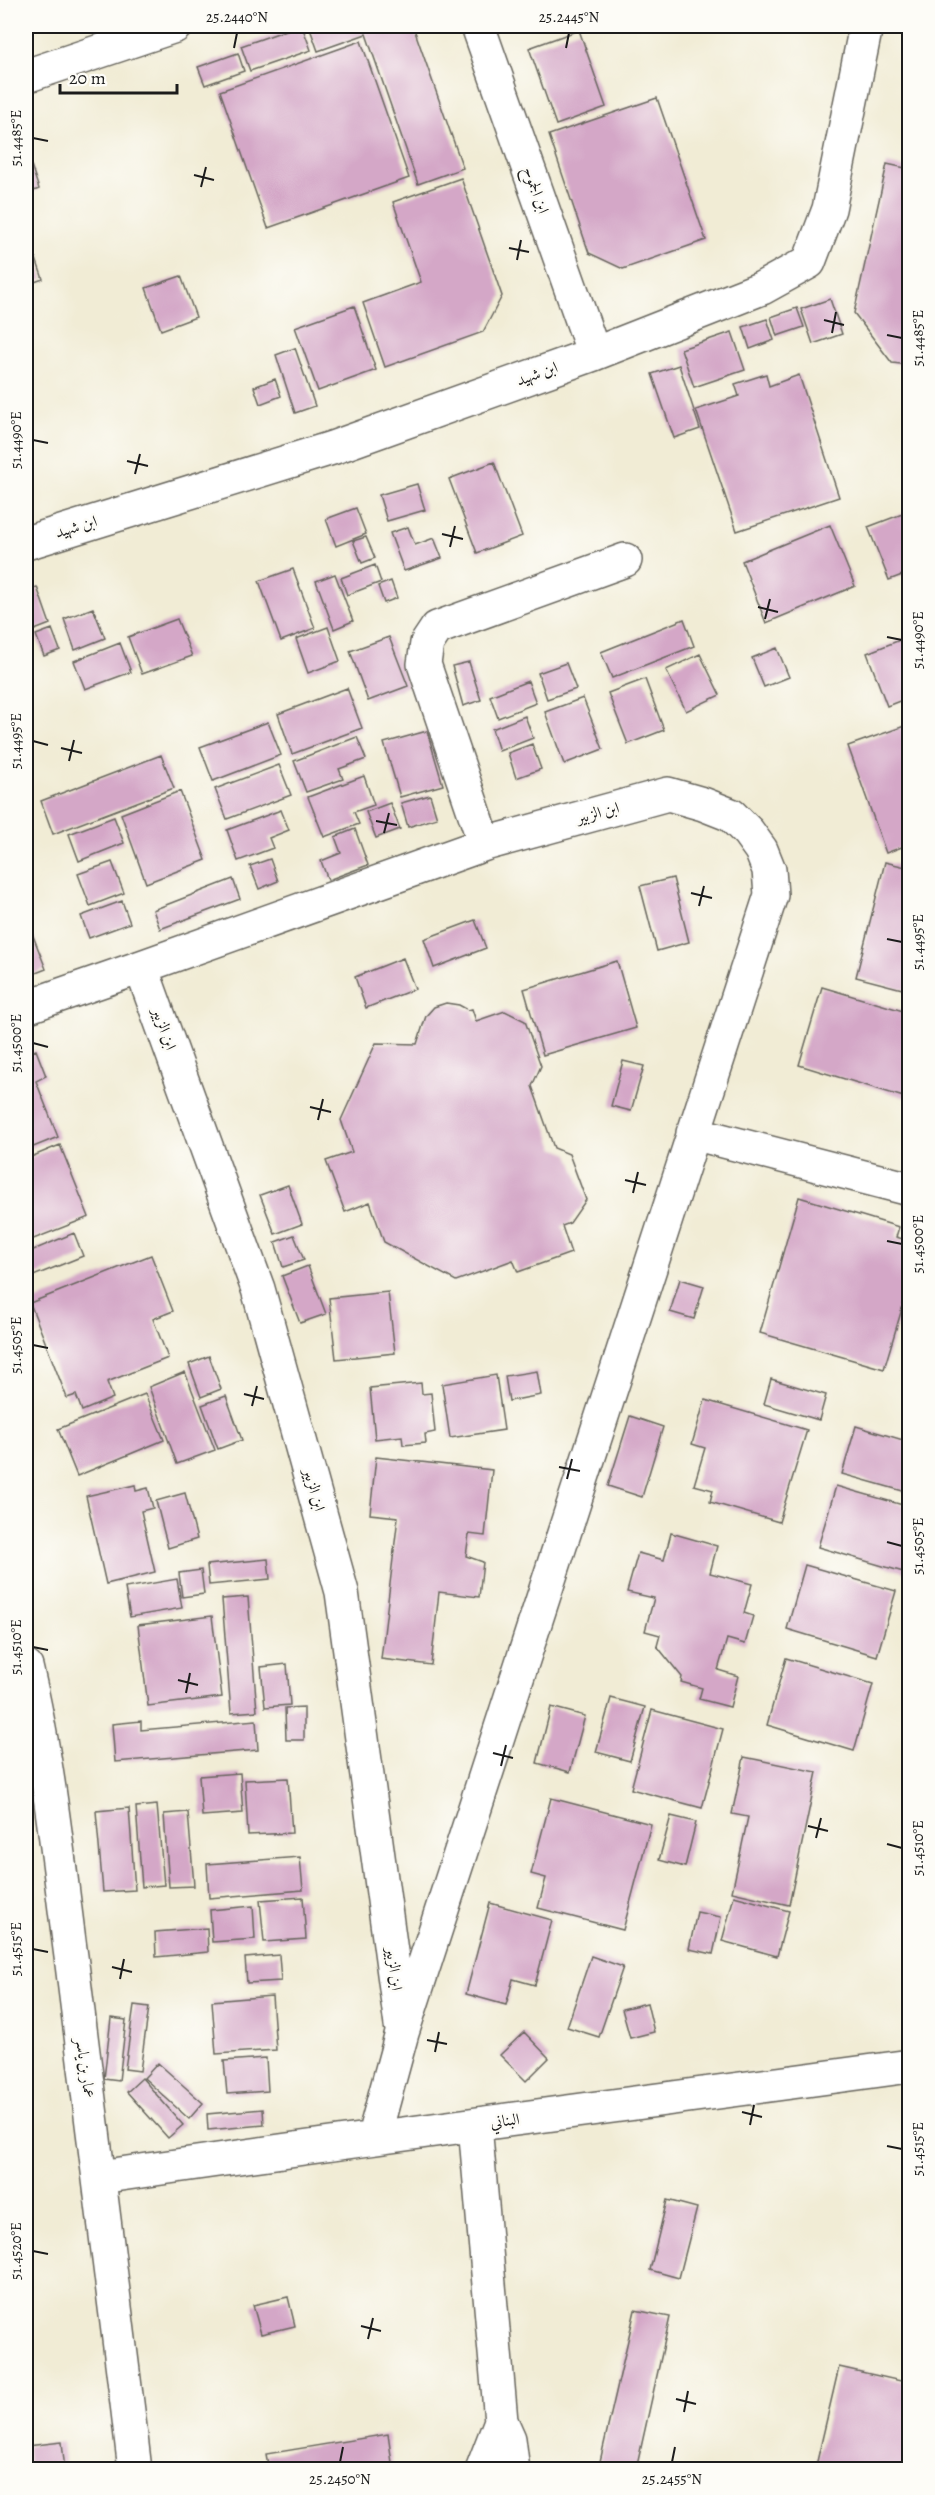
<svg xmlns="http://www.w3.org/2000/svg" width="935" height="2495" font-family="Alegreya,Amiri,serif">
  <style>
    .building { fill: #d4a7c7 }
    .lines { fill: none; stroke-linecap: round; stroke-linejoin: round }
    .minor-casing { stroke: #67655d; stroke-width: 36 }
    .minor { stroke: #fff; stroke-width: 33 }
    .ticks { fill: none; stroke: #1c1c1c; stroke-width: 2 }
    .labels { text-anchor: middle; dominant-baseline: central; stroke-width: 5; stroke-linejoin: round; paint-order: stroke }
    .street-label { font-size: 16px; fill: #1c1c1c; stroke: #fdfcf7 }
    .neatline { fill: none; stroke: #1c1c1c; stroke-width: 2 }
    .ticks-label { font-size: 15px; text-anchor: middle; fill: #1c1c1c }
  </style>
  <rect width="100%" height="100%" fill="#fdfcf7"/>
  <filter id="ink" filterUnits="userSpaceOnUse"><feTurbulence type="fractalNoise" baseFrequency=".0167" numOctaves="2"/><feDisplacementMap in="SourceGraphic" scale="12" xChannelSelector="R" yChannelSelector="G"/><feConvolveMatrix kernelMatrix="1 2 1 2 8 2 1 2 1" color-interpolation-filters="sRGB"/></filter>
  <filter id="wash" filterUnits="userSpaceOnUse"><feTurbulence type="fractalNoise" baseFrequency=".008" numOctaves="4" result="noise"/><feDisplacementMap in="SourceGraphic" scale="24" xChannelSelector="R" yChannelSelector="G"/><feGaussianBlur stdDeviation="1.35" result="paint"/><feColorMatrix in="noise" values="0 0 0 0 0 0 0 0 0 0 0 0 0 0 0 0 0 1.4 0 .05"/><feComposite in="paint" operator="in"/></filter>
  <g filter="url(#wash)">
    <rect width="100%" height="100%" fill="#f1ecd5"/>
    <g id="blocks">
      <path class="building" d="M298,26H302L311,50L250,71L241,46Z
        M309,26H413L463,168L418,184L366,34L318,51Z
        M579,30L606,107L556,125L529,48Z
        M361,41L409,178L268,228L220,91Z
        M238,53L244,71L205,85L198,67Z
        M657,98L706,240L623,269L589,253L549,135Z
        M26,150L39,189L26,194Z
        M887,164L910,169V365L892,363L854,313Z
        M461,178L502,296L483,332L385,367L363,303L421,282L393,202Z
        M26,230L43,279L26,285Z
        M181,276L196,317L161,330L146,288Z
        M830,299L842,334L813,344L801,309Z
        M354,306L376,370L318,391L295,327Z
        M797,308L804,327L777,336L771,317Z
        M767,319L774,340L750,349L743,327Z
        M732,332L745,370L694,387L681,349Z
        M295,348L315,406L295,413L276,355Z
        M679,365L700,429L674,438L652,374Z
        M766,374L769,386L799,375L839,497L737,531L696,410L739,396L735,384Z
        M275,379L281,396L260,404L254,387Z
        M494,462L522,536L477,553L449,479Z
        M417,484L425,510L387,521L379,495Z
        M356,508L366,534L336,546L326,519Z
        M910,511V572L889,580L868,527Z
        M830,525L855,586L766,623L742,561Z
        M408,527L415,545L434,538L442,558L404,571L390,533Z
        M366,537L375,558L362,563L353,541Z
        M375,565L381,582L347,595L341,578Z
        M293,569L315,628L281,641L259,581Z
        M335,574L353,621L334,629L316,581Z
        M391,581L397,598L384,603L378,586Z
        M37,587L50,624L27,633L26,591Z
        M93,608L105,638L75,650L64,619Z
        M177,619L192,656L142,674L128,637Z
        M684,619L694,646L612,678L601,652Z
        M328,627L340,661L308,673L296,639Z
        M52,629L60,650L44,656L36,635Z
        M910,636V697L887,706L867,653Z
        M389,637L408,686L368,701L350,651Z
        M120,643L131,672L85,689L74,661Z
        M777,648L789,677L764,687L752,658Z
        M700,654L720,695L686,711L666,670Z
        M469,662L481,700L463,706L452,666Z
        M566,663L576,689L547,699L538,673Z
        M645,679L664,730L628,744L608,693Z
        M528,681L536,703L498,718L490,696Z
        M347,688L362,728L292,754L278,714Z
        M583,698L603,749L564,764L545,712Z
        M525,716L533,738L499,751L492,729Z
        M268,722L281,755L213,781L200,747Z
        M910,724V844L886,853L848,746Z
        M427,731L443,785L400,797L384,743Z
        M357,737L366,759L339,769L343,779L306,792L294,761Z
        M532,744L541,769L516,778L508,753Z
        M161,755L174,788L53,834L41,801Z
        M279,765L291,795L227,819L215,789Z
        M364,776L374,805L354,812L359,824L324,837L308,797Z
        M180,791L206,860L146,883L121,814Z
        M430,795L437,818L408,827L401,803Z
        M390,803L400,829L376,838L366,812Z
        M281,810L289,830L269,838L273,848L238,861L227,830Z
        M114,817L124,843L79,861L69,834Z
        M355,829L368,865L328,880L321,861L341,853L335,837Z
        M270,859L278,881L259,889L250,866Z
        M112,862L124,893L90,906L78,874Z
        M885,862L910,868V991L856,977Z
        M673,878L689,942L657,951L640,886Z
        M233,879L240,899L160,929L153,910Z
        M122,901L130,923L89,938L81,916Z
        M26,918L46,969L26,977Z
        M475,920L486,948L434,968L424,939Z
        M403,958L415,989L366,1008L355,977Z
        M617,961L636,1028L543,1055L524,989Z
        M822,987L910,1013V1099L799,1065Z
        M446,1003L459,1005L468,1010L472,1009L476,1021L505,1011L525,1021L541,1066L532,1086L554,1148L569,1154L586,1200L570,1223L562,1226L571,1253L518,1272L513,1260L456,1281L384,1242L370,1202L345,1212L326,1161L352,1152L341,1120L376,1043L417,1044L426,1016L434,1007Z
        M36,1050L46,1076L36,1081L58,1137L26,1150V1054Z
        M623,1061L644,1066L631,1111L611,1106Z
        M60,1145L89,1217L26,1242V1159Z
        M288,1185L302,1224L275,1234L260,1195Z
        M799,1197L899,1227L896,1237L910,1241V1282L884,1369L760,1333Z
        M74,1233L83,1256L26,1279V1253Z
        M294,1235L304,1260L283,1267L275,1242Z
        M151,1255L173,1311L153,1319L168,1358L107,1382L113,1398L82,1411L76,1395L67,1398L30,1303Z
        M308,1266L326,1314L300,1323L282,1276Z
        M680,1279L704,1286L694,1319L670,1312Z
        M388,1292L395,1353L336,1359L329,1298Z
        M209,1356L221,1389L201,1397L189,1364Z
        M537,1371L541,1395L509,1401L505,1376Z
        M185,1372L215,1450L177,1464L149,1387Z
        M496,1375L504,1430L450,1438L442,1384Z
        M771,1379L826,1395L819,1420L764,1404Z
        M421,1383L422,1394L431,1393L435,1432L425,1434L426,1443L403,1445L402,1436L375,1439L370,1388Z
        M145,1394L164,1440L77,1476L58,1429Z
        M226,1396L242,1440L218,1449L202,1405Z
        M705,1400L807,1430L779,1522L710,1502L713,1490L694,1485L705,1448L692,1444Z
        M630,1416L663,1427L642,1497L608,1486Z
        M856,1426L910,1442V1493L842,1474Z
        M376,1457L492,1470L485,1536L469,1534L466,1556L483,1562L479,1597L439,1592L431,1665L381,1659L398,1517L370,1514Z
        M135,1485L136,1491L148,1488L153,1508L141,1511L155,1572L106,1584L86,1496Z
        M836,1486L910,1507V1574L818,1547Z
        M185,1493L197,1539L168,1548L156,1501Z
        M671,1533L717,1546L710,1573L752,1584L744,1613L753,1616L745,1644L727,1639L718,1670L738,1676L730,1707L699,1699L702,1688L681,1682L682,1677L657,1646L660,1635L645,1631L654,1598L627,1592L638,1553L664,1560Z
        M268,1559L270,1579L209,1585L207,1565Z
        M805,1565L896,1591L877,1656L787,1629Z
        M201,1570L204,1594L182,1597L179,1573Z
        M177,1579L182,1608L130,1617L125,1588Z
        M248,1597L257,1711L231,1713L222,1599Z
        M212,1616L222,1697L148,1706L138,1625Z
        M786,1658L873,1684L854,1751L767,1725Z
        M287,1664L290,1705L265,1707L261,1667Z
        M611,1698L645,1707L630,1761L596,1752Z
        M304,1707V1740H286L285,1708Z
        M551,1707L585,1716L570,1772L537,1763Z
        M652,1710L723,1729L702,1808L631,1789Z
        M256,1720L258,1750L115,1762L112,1724L141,1721V1730Z
        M744,1757L817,1772L789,1905L732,1892L748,1817L732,1814Z
        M240,1773L243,1813L202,1816L199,1776Z
        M288,1778L292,1833L248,1835L245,1780Z
        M551,1798L651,1824L623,1930L538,1908L546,1878L531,1874Z
        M157,1805L164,1885L142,1887L136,1807Z
        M129,1808L135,1890L103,1892L96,1811Z
        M188,1812L194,1886L169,1887L164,1814Z
        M671,1816L696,1822L685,1867L659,1860Z
        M300,1857L303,1890L209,1898L207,1864Z
        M734,1896L789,1911L777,1956L722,1941Z
        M303,1897L306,1939L264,1942L260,1900Z
        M490,1903L552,1920L535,1985L513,1979L506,2005L466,1994Z
        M253,1906L255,1939L212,1942L210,1910Z
        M697,1912L721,1917L713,1954L689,1949Z
        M207,1928L208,1952L156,1957L155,1932Z
        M279,1955L281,1981L247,1983L245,1958Z
        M591,1956L623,1967L599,2037L567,2027Z
        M272,1996L276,2050L216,2054L212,2001Z
        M647,2003L654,2032L630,2038L622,2009Z
        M134,2005L149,2007L140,2071L125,2069Z
        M111,2018L126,2020L119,2081L104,2079Z
        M524,2032L549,2058L526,2081L500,2055Z
        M266,2058L268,2091L227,2094L224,2061Z
        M158,2063L203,2103L189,2119L144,2078Z
        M142,2078L183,2125L168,2138L127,2092Z
        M263,2109L264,2125L208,2130L207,2114Z
        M667,2200L697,2208L679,2278L650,2270Z
        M288,2297L295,2326L261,2334L253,2305Z
        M635,2310L670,2317L636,2470H598Z
        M839,2367L910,2383V2470H815Z
        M388,2434L393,2470H269L266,2454Z
        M62,2442L65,2470H29L27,2446Z"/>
    </g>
  </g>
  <g filter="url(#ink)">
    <use href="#blocks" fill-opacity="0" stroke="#67655d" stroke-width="1.5"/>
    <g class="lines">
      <g class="minor-casing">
        <path id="minor" d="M478,26L594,354
          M26,76L175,26
          M26,543L332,448L594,354L762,288L809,262L829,209L866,26
          M485,844L424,664L427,643L437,628L625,560
          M141,967L258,1289L342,1592L401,2025
          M26,1007L141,967L485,844L668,794L703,804L731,815L748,832L761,850L769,870L771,895L402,2033L374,2136
          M693,1133L910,1189
          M26,1667C49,1762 59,1867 72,1964C94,2132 115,2301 135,2470
          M475,2125L501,2421L509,2439L513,2470
          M100,2177C369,2137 640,2103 910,2066
          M482,2470L501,2421"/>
      </g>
      <use href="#minor" class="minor"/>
    </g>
  </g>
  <path class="ticks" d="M234,48L237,33M566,48L569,33M33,138L48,141M194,175L214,180M201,187L206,167M509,248L529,252M517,260L521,240M824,320L844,325M832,333L836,312M887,335L902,338M33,440L48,443M127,461L148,466M135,474L140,454M442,534L463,539M450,547L455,526M758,607L778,612M765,619L770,599M887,637L902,640M33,741L48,745M61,748L82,753M69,761L74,740M376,821L397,825M384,833L389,813M691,893L712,898M699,906L704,886M887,939L902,942M33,1043L48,1047M310,1107L331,1112M318,1120L323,1099M625,1180L646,1185M633,1193L638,1172M887,1241L902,1244M33,1345L48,1348M244,1394L264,1399M252,1406L257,1386M559,1467L580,1471M567,1479L572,1459M887,1542L902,1546M33,1647L48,1650M178,1680L198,1685M186,1693L190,1673M493,1753L513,1758M501,1766L506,1745M808,1826L828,1831M816,1838L821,1818M887,1844L902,1848M33,1949L48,1952M112,1967L132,1972M120,1979L124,1959M427,2040L447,2044M435,2052L439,2032M742,2112L762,2117M750,2125L754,2105M887,2146L902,2149M33,2251L48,2254M361,2326L381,2331M368,2339L373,2318M676,2399L696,2404M684,2412L688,2391M340,2462L343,2447M672,2462L675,2447"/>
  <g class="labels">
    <g class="street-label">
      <text transform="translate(536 190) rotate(71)">ابن الجموح</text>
      <text transform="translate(537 374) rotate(-20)">ابن شهيد</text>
      <text transform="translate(76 527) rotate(-17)">ابن شهيد</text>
      <text transform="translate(598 813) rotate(-15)">ابن الزبير</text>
      <text transform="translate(164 1029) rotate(70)">ابن الزبير</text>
      <text transform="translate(314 1490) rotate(74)">ابن الزبير</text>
      <text transform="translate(394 1969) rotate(82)">ابن الزبير</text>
      <text transform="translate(85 2068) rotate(82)">عمار بن ياسر</text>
      <text transform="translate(505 2121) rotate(-8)">البناني</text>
    </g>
  </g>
  <rect width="935" height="2495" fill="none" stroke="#fdfcf7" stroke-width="66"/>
  <path d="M60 84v9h117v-9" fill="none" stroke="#1c1c1c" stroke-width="3"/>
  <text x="69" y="84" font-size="18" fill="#1c1c1c" stroke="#fdfcf7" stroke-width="4.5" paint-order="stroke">20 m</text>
  <rect x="33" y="33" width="869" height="2429" class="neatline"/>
  <g class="ticks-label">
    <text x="237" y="22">25.2440°N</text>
    <text x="569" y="22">25.2445°N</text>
    <text transform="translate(16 138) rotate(-90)" y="5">51.4485°E</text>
    <text transform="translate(918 338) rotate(-90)" y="5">51.4485°E</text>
    <text transform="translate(16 440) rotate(-90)" y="5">51.4490°E</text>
    <text transform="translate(918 640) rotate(-90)" y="5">51.4490°E</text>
    <text transform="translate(16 741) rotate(-90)" y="5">51.4495°E</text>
    <text transform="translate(918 942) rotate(-90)" y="5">51.4495°E</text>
    <text transform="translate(16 1043) rotate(-90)" y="5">51.4500°E</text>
    <text transform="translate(918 1244) rotate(-90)" y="5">51.4500°E</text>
    <text transform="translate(16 1345) rotate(-90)" y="5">51.4505°E</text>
    <text transform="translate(918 1546) rotate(-90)" y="5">51.4505°E</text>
    <text transform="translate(16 1647) rotate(-90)" y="5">51.4510°E</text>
    <text transform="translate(918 1848) rotate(-90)" y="5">51.4510°E</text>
    <text transform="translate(16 1949) rotate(-90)" y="5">51.4515°E</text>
    <text transform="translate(918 2149) rotate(-90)" y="5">51.4515°E</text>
    <text transform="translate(16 2251) rotate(-90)" y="5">51.4520°E</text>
    <text x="340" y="2484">25.2450°N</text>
    <text x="672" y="2484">25.2455°N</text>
  </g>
</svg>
